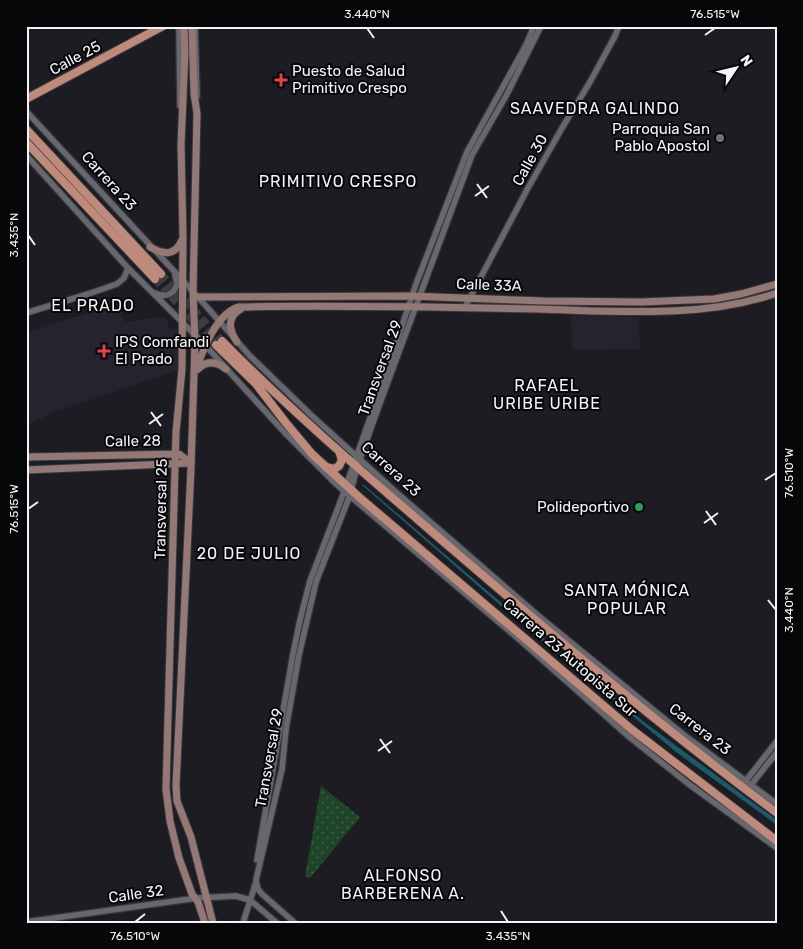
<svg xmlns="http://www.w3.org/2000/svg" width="803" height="949" font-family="Rubik,sans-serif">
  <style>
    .built { fill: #26232f }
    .park { fill: url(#park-dots) }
    .water { fill: #1e596a }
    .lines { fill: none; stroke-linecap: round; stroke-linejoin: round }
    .primary-tunnel { stroke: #3d3c42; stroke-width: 8; stroke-dasharray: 8 4; stroke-linecap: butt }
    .tertiary-casing { stroke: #37363a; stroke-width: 8 }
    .secondary-casing { stroke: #37363a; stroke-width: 9 }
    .primary-casing { stroke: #37363a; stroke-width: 10 }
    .tertiary { stroke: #68666e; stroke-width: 5.5 }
    .secondary { stroke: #937875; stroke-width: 7 }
    .primary { stroke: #be8a7c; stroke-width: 8 }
    .ticks { fill: none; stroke: #f4f3f7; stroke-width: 2 }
    .health-dot { fill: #e0444e; stroke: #070709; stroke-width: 2 }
    .worship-dot { fill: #6b7280; stroke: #070709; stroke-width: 2 }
    .leisure-dot { fill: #2e9e5b; stroke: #070709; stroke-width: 2 }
    .labels { text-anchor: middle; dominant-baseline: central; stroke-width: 4; stroke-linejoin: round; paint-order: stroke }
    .street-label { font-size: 15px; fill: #f4f3f7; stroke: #070709 }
    .poi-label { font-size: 15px; fill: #f4f3f7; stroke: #070709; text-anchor: start }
    .neighbourhood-label { font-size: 16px; letter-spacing: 1px; fill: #f4f3f7; stroke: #070709 }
    .neatline { fill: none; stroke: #f4f3f7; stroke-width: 2 }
    .ticks-label { font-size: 12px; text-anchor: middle; fill: #f4f3f7 }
  </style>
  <defs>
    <pattern id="park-dots" width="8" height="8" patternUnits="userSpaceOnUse" patternTransform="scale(1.25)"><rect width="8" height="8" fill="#1e4429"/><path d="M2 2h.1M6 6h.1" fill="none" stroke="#3f5f49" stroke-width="1.8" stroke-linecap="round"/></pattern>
  </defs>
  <rect width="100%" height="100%" fill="#1d1c22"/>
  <path class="built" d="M118,303L124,322L162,317L168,320V328L182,330V369L52,413L29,424L26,418V333Z
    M571,316L639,317L640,349L572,350Z"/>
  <path class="park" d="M321,786L360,817L310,878L305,876Z"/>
  <path class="water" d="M363,484L518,617L516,619L362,485Z
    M533,629L644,722L777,820V825L676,752L531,632Z"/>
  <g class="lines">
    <path class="primary-tunnel" d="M161,274L222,341
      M155,279L216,345"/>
    <g class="tertiary-casing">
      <path id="tertiary" d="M179,26L180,106
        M195,26L197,96
        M26,111L198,297L250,356L311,415L397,493L541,618L684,735L777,804
        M26,155L128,268L205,345L285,433L337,485L521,641L627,735L690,785L777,848
        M155,293C165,298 174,295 177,284L175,275
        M465,307L528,188L562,128L590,82L615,36L619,26
        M26,313L88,294L117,284L124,278L128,268
        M744,783L777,741
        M751,785L777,752
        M257,860L293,654L300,620L310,581L341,500L390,362L416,284L445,209L467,152L526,45L534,26
        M26,922L197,898L236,896L250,900L277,923
        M243,923L256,882
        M295,923L262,894L258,889L256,880L282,769L286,729L299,655L316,582L350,495L357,467L380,403L472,155L506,96L541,26"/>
    </g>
    <g class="secondary-casing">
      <path id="secondary" d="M184,26L185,52L181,145L183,237L182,369L176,432L166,789L170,821L179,858L192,894L198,902L205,923
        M192,26L194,94L197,113L193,292L195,341L191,468L176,786L177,801L191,837L213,923
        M150,247C164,255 175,256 182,240
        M198,297L409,296L544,301L641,302L714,299L741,294L777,284
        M237,342C229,330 226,317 241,309
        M197,368C203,349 217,313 239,307C338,305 437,307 537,309C616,311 701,319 777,293
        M197,370C206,360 216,361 226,369
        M26,457L179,454L191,463
        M26,470L191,463"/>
    </g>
    <g class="primary-casing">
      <path id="primary" d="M26,99L163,26
        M26,129L161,274
        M26,142L155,279
        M222,341C294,414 373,481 452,549C558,640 664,729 777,813
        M216,345L256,384L286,423L312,454L359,497L631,729L777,841
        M326,467L334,469L339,466L342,460L339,451"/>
    </g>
    <use href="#tertiary" class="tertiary"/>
    <use href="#secondary" class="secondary"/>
    <use href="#primary" class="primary"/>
  </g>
  <path class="ticks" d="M367,28L374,38M705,35L715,28M477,184L487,198M475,196L489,186M28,235L35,245M151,412L161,426M149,424L163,414M765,480L776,473M28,509L38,502M706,511L716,525M704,523L718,513M768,600L776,610M380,739L390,753M378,751L392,741M501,911L508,922M135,922L145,914"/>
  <g class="health-dot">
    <path d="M278.5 72.5h5v5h5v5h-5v5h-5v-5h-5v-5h5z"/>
    <path d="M101.5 343.5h5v5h5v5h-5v5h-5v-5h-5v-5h5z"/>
  </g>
  <circle class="worship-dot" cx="720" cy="138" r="5"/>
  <circle class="leisure-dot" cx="639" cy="507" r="5"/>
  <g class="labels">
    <g class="street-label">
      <text transform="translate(75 58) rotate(-28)">Calle 25</text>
      <text transform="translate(530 160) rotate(-61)">Calle 30</text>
      <text transform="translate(109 181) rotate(48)">Carrera 23</text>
      <text transform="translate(489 285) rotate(2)">Calle 33A</text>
      <text transform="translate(380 368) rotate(-70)">Transversal 29</text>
      <text transform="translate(133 441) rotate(-1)">Calle 28</text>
      <text transform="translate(391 469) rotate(42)">Carrera 23</text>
      <text transform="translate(161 509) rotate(-89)">Transversal 25</text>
      <text transform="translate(570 658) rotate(41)">Carrera 23 Autopista Sur</text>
      <text transform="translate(700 729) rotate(38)">Carrera 23</text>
      <text transform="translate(269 758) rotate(-80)">Transversal 29</text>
      <text transform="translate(136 894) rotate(-8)">Calle 32</text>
    </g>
    <g class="poi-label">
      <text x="292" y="71">Puesto de Salud<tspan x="292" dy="17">Primitivo Crespo</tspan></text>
      <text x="710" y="129" text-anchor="end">Parroquia San<tspan x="710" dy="17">Pablo Apostol</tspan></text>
      <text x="115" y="342">IPS Comfandi<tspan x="115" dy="17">El Prado</tspan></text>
      <text x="629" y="507" text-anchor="end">Polideportivo</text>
    </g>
    <g class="neighbourhood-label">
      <text x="595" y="108">SAAVEDRA GALINDO</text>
      <text x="338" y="181">PRIMITIVO CRESPO</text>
      <text x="93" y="305">EL PRADO</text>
      <text x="547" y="385">RAFAEL<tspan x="547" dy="18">URIBE URIBE</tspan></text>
      <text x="249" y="553">20 DE JULIO</text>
      <text x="627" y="590">SANTA MÓNICA<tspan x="627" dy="18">POPULAR</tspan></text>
      <text x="403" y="875">ALFONSO<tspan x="403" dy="18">BARBERENA A.</tspan></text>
    </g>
  </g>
  <rect width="803" height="949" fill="none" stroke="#070709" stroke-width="55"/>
  <g transform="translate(736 68) rotate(55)" stroke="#070709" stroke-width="4" paint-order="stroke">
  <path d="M0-4L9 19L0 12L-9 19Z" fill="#f4f3f7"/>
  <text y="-8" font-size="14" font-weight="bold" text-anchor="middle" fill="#f4f3f7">N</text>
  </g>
  <rect x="28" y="28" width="748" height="894" class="neatline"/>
  <g class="ticks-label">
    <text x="367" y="18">3.440°N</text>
    <text x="715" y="18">76.515°W</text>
    <text transform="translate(14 235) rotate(-90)" y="4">3.435°N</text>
    <text transform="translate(789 473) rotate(-90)" y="4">76.510°W</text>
    <text transform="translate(14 509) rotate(-90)" y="4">76.515°W</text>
    <text transform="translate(789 610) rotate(-90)" y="4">3.440°N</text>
    <text x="135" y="940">76.510°W</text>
    <text x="508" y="940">3.435°N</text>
  </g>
</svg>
